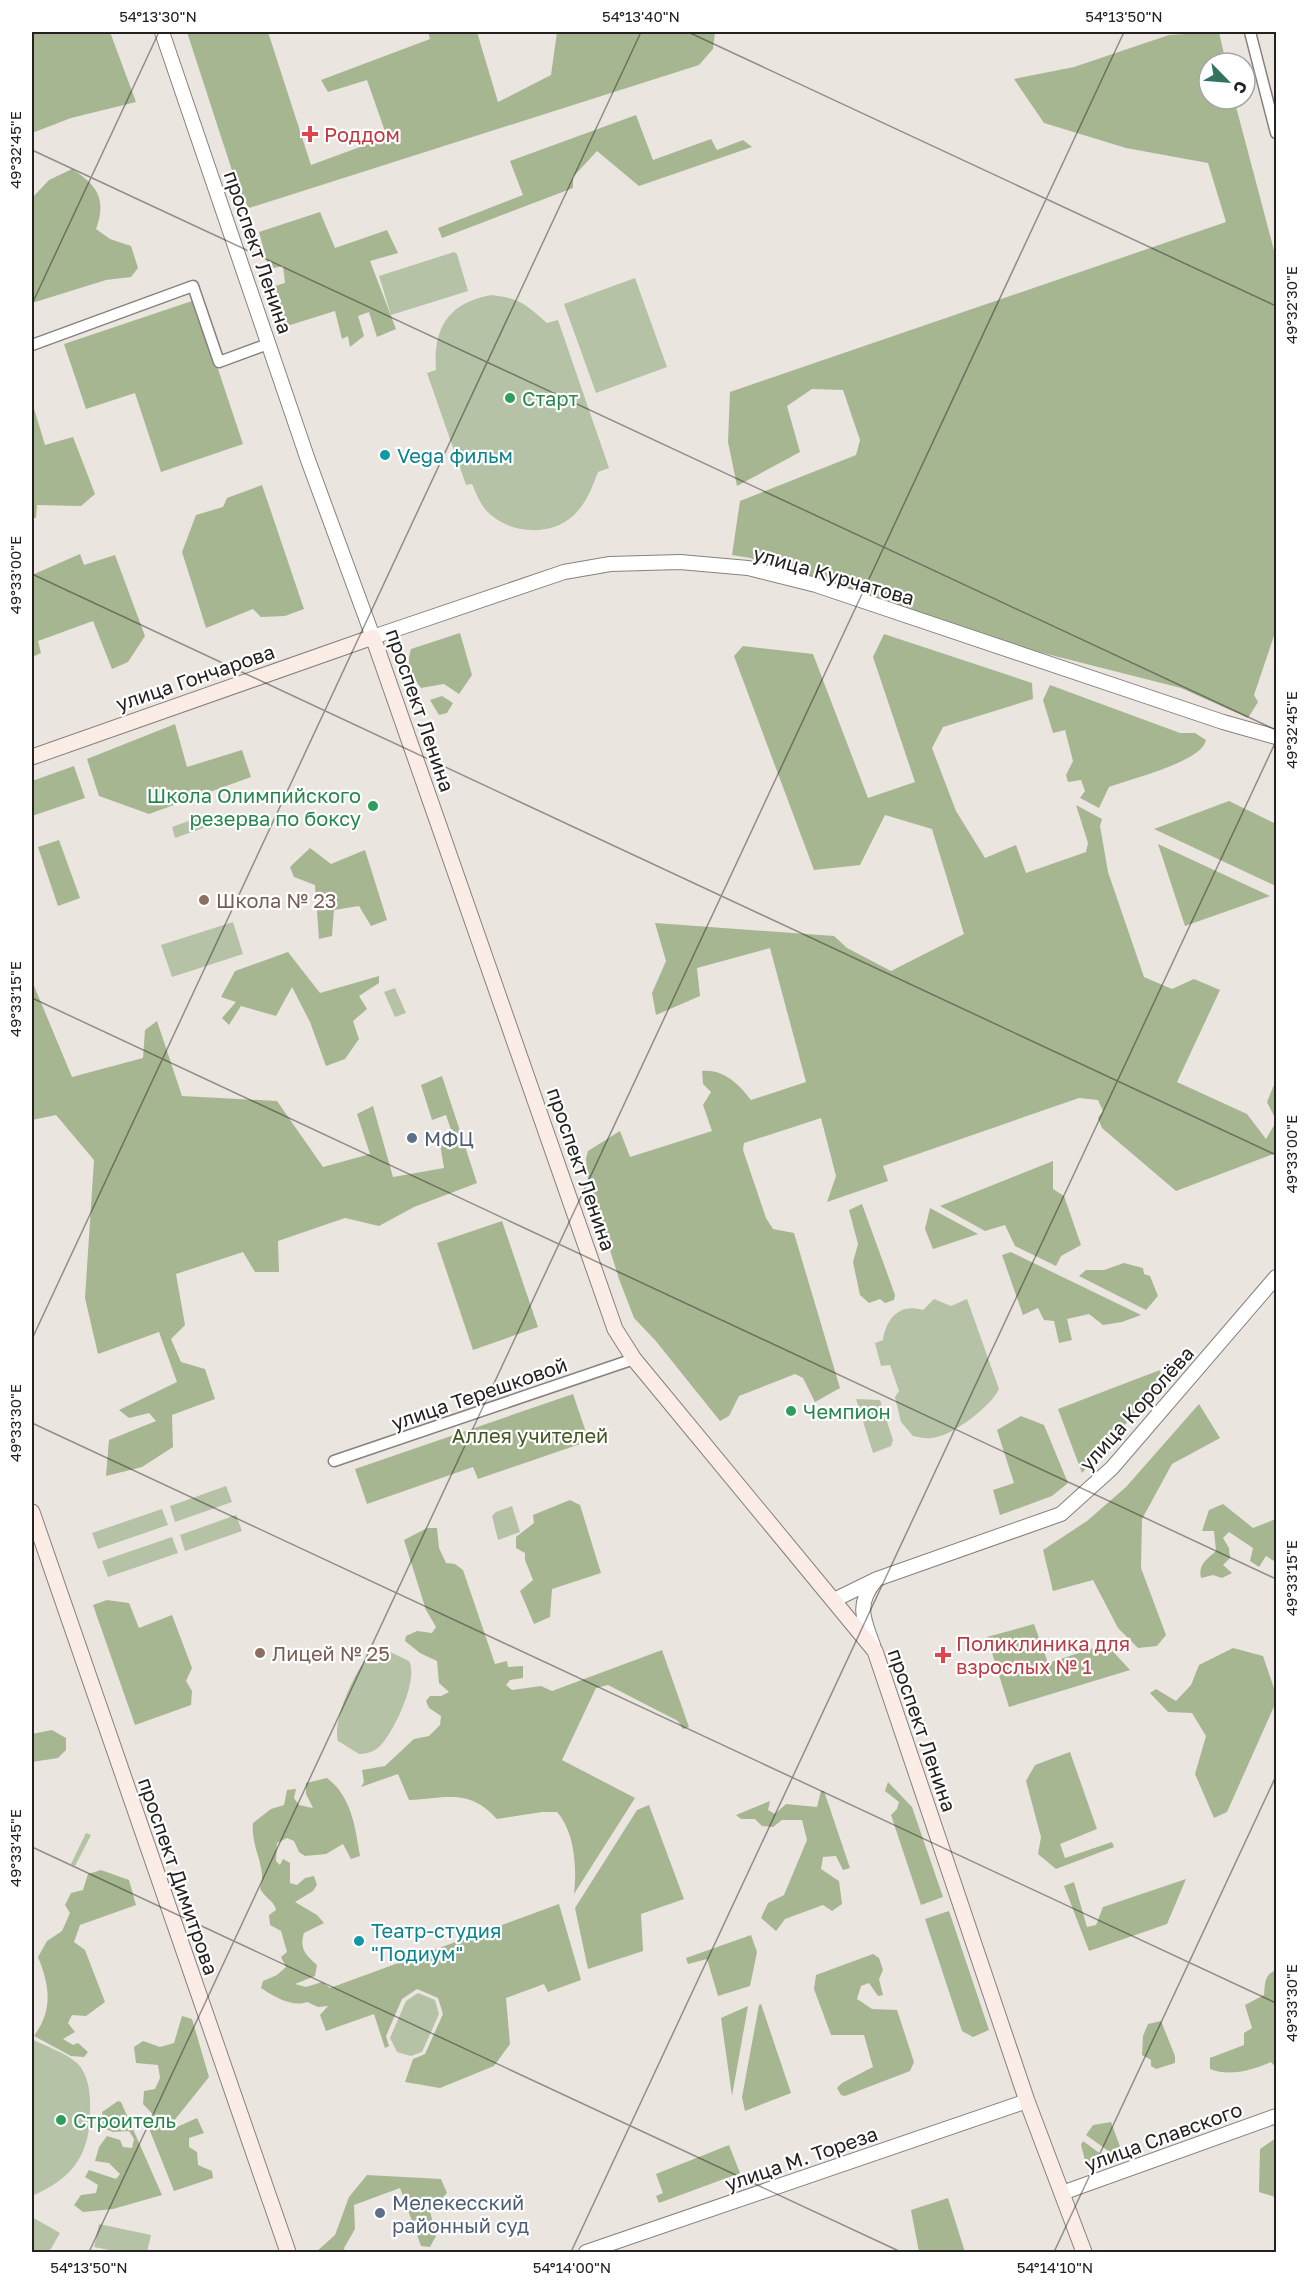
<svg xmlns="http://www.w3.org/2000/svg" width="1308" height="2284" font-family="'Golos Text',sans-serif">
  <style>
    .green { fill: #b5c2a5 }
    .forest { fill: #a6b691 }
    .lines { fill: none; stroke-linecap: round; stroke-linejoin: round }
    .minor-casing { stroke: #87817c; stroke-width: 13 }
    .tertiary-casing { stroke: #87817c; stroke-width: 16 }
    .secondary-casing { stroke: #87817c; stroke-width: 17 }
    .minor { stroke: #fff; stroke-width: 10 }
    .tertiary { stroke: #fff; stroke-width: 14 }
    .secondary { stroke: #fbece6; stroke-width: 15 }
    .ticks { fill: none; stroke: #242120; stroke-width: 1.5; stroke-opacity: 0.45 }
    .health-dot { fill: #e0444e; stroke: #fff; stroke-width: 2 }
    .leisure-dot { fill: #2e9e5b; stroke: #fff; stroke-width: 2 }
    .culture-dot { fill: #0f9aa8; stroke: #fff; stroke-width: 2 }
    .education-dot { fill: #8d6e63; stroke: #fff; stroke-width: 2 }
    .service-dot { fill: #5c6f8a; stroke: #fff; stroke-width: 2 }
    .labels { text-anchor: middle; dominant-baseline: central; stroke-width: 4.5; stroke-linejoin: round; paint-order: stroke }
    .health-label { font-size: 20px; fill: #be3a42; stroke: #fff; text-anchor: start }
    .street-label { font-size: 20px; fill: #242120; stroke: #fff }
    .leisure-label { font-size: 20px; fill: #27864d; stroke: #fff; text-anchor: start }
    .culture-label { font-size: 20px; fill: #0d838f; stroke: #fff; text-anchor: start }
    .education-label { font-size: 20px; fill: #785e54; stroke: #fff; text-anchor: start }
    .service-label { font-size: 20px; fill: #4e5e75; stroke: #fff; text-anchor: start }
    .park-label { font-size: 20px; fill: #435821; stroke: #fff }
    .neatline { fill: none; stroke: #242120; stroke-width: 2 }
    .ticks-label { font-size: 15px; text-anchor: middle; fill: #242120 }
  </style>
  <rect width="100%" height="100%" fill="#ebe5e0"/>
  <path class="green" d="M454,252L457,254L468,291L391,315L379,276Z
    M635,278L667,367L596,393L564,304Z
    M491,295C521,298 526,305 547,323L558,320L609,468L598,472C592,488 586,504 573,516C551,536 513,534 491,515C481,507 477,495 472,484L466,485L427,373L436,370C433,328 448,303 491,295Z
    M205,815L209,826L175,838L172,827Z
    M233,922L243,954L172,977L161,945Z
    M395,988L406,1013L395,1017L384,992Z
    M934,1299L951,1306L967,1299L999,1389C991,1406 953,1436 932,1438C926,1439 919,1437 913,1436L901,1422L895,1397L899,1391L890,1365L881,1366L875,1343L883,1340C886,1318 900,1303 923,1310Z
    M856,1399L880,1400L893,1440L891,1446L873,1453Z
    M226,1486L232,1502L175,1522L170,1506Z
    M512,1506L520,1532L498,1540L492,1516L496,1512Z
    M162,1509L168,1525L98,1549L92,1533Z
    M236,1515L242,1531L185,1551L180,1535Z
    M172,1537L178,1553L108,1577L102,1561Z
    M386,1650L409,1661C419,1679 394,1732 380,1746C374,1752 366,1754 359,1754L338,1741C332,1722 354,1672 368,1657C373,1653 380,1651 386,1650Z
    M86,1833L91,1835L75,1866L71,1864Z
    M418,1993L435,2000L439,2014L422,2052L411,2056L397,2052L390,2038L406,2001Z
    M32,2039C45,2046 66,2053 77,2063C87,2072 90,2090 90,2102C92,2150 77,2177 32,2196Z
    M32,2217L60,2233L49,2252H32Z
    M99,2224L151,2235L147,2252H119L94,2247Z"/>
  <path class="forest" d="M32,32H110L136,102L71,118L32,133Z
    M187,32H268L311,165L387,137L367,80L328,92L321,80L430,39L428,32H477L498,102L551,75L557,32H715L713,49L699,65L249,208L239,192Z
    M1219,32L1226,63H1209V99H1234L1276,258V630L1254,695L1258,702L1248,718L1181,688L1039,652L750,558L732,555L740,501L856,455L860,440L843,390L812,389L787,406L800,452L737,486L728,442L730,392L1226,222L1208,163L1126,148L1044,123L1014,79L1074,67L1169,35Z
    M636,115L653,160L711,139L717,150L743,140L752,147L639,186L597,151L573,177V188L442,238L438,228L523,195L510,161Z
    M72,169C97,185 107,199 96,229L110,239L131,246L138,268L131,277L106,280L32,303V198L49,180Z
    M320,212L335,248L387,230L398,253L370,261L396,329L377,337L369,312L358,316L364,336L350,347L348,336L342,339L335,311L287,326L275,286L285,283L283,266L269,269L259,232Z
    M195,300L243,444L161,472L135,393L86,409L64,344Z
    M32,402L45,445L73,437L95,494L81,506L37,505L36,518H32Z
    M262,485L304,609L285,616L261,617L253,609L206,628L182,552L196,515L223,507L227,498Z
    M80,554L84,565L115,555L145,636L128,662L112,669L93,621L38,641L41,653L32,657V575Z
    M460,633L472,675L459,694L444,684L421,688C411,675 406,666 411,649Z
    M884,634L1032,683L1033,699L943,727L932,748L956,811L985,858L1016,845L1026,873L1086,852L1088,843L1076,805L1102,819L1100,826L1108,872L1144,977L1172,989L1194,979L1220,990L1177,1082L1247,1114L1266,1139L1276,1122V1153L1176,1191L1102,1128L1098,1118L1103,1111L1098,1100L1079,1098L883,1166L888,1181L827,1202L836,1176L821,1118L744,1143L743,1150L766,1218L773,1229L794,1233L840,1388L815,1402L803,1378L795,1374L739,1396L729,1416L720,1421L655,1340L634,1318L619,1279L588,1179L586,1159L588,1151L620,1131L630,1157L712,1131L703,1105L711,1092L703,1084L702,1071C723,1068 740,1085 751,1100L806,1082L770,948L697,968L700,996L656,1015L652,993L666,961L655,923L834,936L847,948L891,971L964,934L932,829L885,815L860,865L814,870L734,656L743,646L813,654L868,798L915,782L873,657Z
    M1050,685L1180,733H1195L1206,740C1202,762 1130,779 1109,787L1099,808L1080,798L1085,791L1081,780L1068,782L1066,775L1073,761L1065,730L1053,733L1043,700Z
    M442,696L453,703L447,713L439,715L430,700Z
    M175,724L187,767L242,750L251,777L149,814L99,796L87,759Z
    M74,766L85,798L32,816V781Z
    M1229,801L1276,824V886L1154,829Z
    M59,840L80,898L58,906L38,847Z
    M1158,844L1270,896L1185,926Z
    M310,848L331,864L365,850L387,920L371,926L359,906L334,910L332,936L319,939L315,885L294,877L290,867Z
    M288,952L320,993L379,976V983L359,996L367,1009L353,1021L359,1039L345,1059L326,1066L310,1022L292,987L276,1016L241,1006L229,1025L222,1018L236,1002L221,997L235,971Z
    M32,981L72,1077L143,1058L145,1030L157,1021L182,1096L277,1101L323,1167L370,1154L357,1114L373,1106L393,1177L444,1168L440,1144L453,1136L446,1115L432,1120L421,1085L442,1076L477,1183L414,1207L379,1226L345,1218L278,1241L279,1272H255L243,1252L176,1274L185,1325L171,1339L181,1362L205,1369L215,1399L172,1415L173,1447L142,1467L106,1476L109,1440L156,1421L149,1413L129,1418L119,1410L177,1382L159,1332L98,1354L85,1298L94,1160L56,1115L32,1120Z
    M1276,1080V1120L1267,1102Z
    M1053,1161V1189L1064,1196L1081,1245L1061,1256L1056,1266L1015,1246L1005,1225L985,1231L940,1206Z
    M862,1204L895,1295L894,1300L885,1303L880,1299L869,1303L860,1295L853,1262L858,1244L849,1210Z
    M930,1208L978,1234L933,1249L925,1229Z
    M502,1221L538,1327L473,1350L437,1243Z
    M1011,1252L1141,1315L1122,1322L1103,1325L1089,1314L1067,1319L1072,1340L1059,1343L1054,1321L1044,1320L1038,1308L1023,1315L1002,1255Z
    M1124,1263L1143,1268L1144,1274L1150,1276L1158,1296L1146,1310L1079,1276L1086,1270H1104Z
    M1160,1370L1163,1382L1082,1473L1058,1409Z
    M573,1394L589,1441L478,1479L473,1467L367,1504L355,1469Z
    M1199,1404L1220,1438L1172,1464L1142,1519L1141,1568L1166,1635L1157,1646L1138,1648L1118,1628L1093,1580L1053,1591L1043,1550L1087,1521L1126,1487Z
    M1021,1416L1044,1425L1068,1483L1052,1496L1000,1515L993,1490L1014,1483L997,1430Z
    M570,1500L580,1505L601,1573L552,1589L550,1617L534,1624L520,1591L533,1580L525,1560V1553L516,1548V1537L534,1523L533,1515Z
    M1223,1504L1253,1528L1276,1519V1566L1274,1567V1561L1266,1556L1259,1567L1250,1561L1253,1548L1229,1532L1223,1538L1229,1548L1230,1558L1223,1565L1232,1573L1222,1578L1213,1575L1201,1578C1198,1565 1206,1560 1216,1551L1214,1531H1202L1209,1510Z
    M427,1528H437L439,1548L446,1563L455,1564L463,1570L495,1664L507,1661L508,1667L523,1666V1678L510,1680L506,1685L512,1690L541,1686L552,1691L662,1650L689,1727L683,1729L678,1721L608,1685L596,1688L562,1760L635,1798L574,1894C577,1868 575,1833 557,1812H542L497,1819C469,1788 447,1798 409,1800L398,1774L361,1787L364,1782L362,1770L385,1766L414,1739L429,1736L440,1725L441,1716L429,1708L426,1701L430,1696H441L449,1692L439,1683L437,1661L420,1653L405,1641L406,1636L417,1631L432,1633L436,1627L426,1610L404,1540Z
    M107,1600L129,1603L139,1628L172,1615L192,1668L186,1681L192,1691L191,1705L135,1725L93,1605Z
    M1034,1624L1048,1663L1106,1644L1130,1670L1009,1707L987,1637Z
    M1233,1648L1263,1656L1276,1694V1702L1227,1812L1214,1818L1195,1774L1206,1736L1192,1713L1168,1712L1150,1693L1156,1689L1176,1701L1191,1685L1199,1665Z
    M52,1730L66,1738V1750L58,1758L32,1762V1734Z
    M1070,1752L1097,1829L1060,1844L1065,1858L1112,1842L1114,1847L1056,1869L1038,1854L1041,1837L1026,1781L1035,1765Z
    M327,1778C352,1797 355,1827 360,1856L351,1859L343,1844L326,1854L305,1856L299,1852L294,1841L287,1838L277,1843L276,1861L280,1865L283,1859L290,1863V1883L297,1885L305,1878L314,1876L317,1885L313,1891L295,1902L317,1915L324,1923L304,1933C299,1949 306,1955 317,1965L315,1976L295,1984L306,1987L322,1982L330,1988L559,1904L581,1980L548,1992L544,1984L506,1998L510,2044L494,2066L440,2088L405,2082L413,2059L425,2054L443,2014L438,1998L417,1989L402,1999L386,2036L389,2046L385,2048L374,2014L326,2031L320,2015L328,2006L318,2007L307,2002C293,2008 273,1996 261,1988L263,1981L277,1975L286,1967L281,1957L287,1952L281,1931L270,1925L269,1915L276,1910C274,1900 263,1897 260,1888C268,1868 250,1847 253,1823L271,1809L284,1805L287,1790L296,1789L294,1798L299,1805L313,1808L306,1794V1783Z
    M888,1782L912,1807L943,1897L921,1905L891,1815L897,1809L899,1802L885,1791Z
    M821,1791H824L850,1868L843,1870L836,1856L823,1857L821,1869L839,1881L842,1904L832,1911L823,1905L785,1919L776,1931L761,1918L768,1903L784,1895L807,1840L802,1820H782L773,1827L762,1826L755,1819H741L736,1815L770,1801L768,1810L775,1814L786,1804L817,1807Z
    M649,1805L684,1899L641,1914L643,1951L588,1969L575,1908L637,1810Z
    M101,1870L129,1880L136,1905L80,1925L74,1942L85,1950L105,2002L86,2016L72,2015L68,2023L75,2032L63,2039L73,2045L78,2043L88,2052L84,2057L71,2056L34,2036C53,2010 50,1986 38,1957L47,1941L62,1931L70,1913L65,1905L71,1893L83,1890L88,1874Z
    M1186,1879L1167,1924L1089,1951L1064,1886L1074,1882L1087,1927L1096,1925L1103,1907Z
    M949,1911L989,2030L973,2037L962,2031L925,1919Z
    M751,1935L757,1952L750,1986L718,1996L707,1959L688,1964L686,1958Z
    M873,1954L879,1958L883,1970L879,1979L883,1995L878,1996L869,1983L861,1986L857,1999L872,2009L897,2010L914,2062L910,2071L845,2096L841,2095L837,2088L842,2083L873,2067L864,2035H831L814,1989L816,1975Z
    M1276,1970V2068L1271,2062C1253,2070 1229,2077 1210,2069V2058L1244,2045V2033L1252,2028L1245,2005L1264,1995C1265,1984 1264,1975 1276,1970Z
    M761,2004L791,2093L745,2111L742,2097L759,2005Z
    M748,2006L732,2096L721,2018Z
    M182,2016L192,2019L209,2077L173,2122L177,2127L197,2118L204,2133L189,2138V2147L197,2152L198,2165L212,2171L213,2178L174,2191L148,2126L160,2122L143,2104L144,2091L155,2089L160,2078L158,2065L136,2063L134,2047L143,2041L160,2047L174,2043Z
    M1161,2021L1175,2056V2063L1156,2069L1151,2066V2060L1142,2055L1143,2036L1148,2024Z
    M118,2101L121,2102L162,2195L113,2209L83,2212L74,2205L81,2195L96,2193L98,2185L85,2177L89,2170L116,2179L120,2174L109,2163L95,2161L99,2147L107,2136L120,2140L123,2147L132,2148L134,2139L129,2131L113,2132L103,2128L102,2112Z
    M1111,2122L1122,2152L1114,2155L1086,2135L1093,2125Z
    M1276,2138V2196L1275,2197L1259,2192L1260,2149Z
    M1083,2141L1105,2157L1104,2160L1090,2165L1086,2164L1081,2145Z
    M729,2145L740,2173L659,2203L656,2196L663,2193L656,2174Z
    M367,2175L441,2179L447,2193L430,2211L436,2236L430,2247L421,2246L400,2188L354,2205L355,2229L344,2248L345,2252H316L335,2235L349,2197Z
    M948,2198L965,2252H919L911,2210Z"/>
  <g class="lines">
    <g class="minor-casing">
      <path id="minor" d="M1250,32L1276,133
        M32,345L193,286L219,362L268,344
        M334,1461L634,1359"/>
    </g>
    <g class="tertiary-casing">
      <path id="tertiary" d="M162,32L308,460L373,637L564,572L610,564L680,562L748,568L816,585L1223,722L1276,737
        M834,1600L877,1579L1061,1514L1112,1468L1276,1277
        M873,1645C863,1619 856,1603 876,1580
        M1062,2193L1276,2116
        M586,2252L1027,2101"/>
    </g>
    <g class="secondary-casing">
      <path id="secondary" d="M32,757L373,637L615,1329L634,1359L875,1651L1027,2101L1084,2252
        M32,1512L288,2252"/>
    </g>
    <use href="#minor" class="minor"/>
    <use href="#tertiary" class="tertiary"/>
    <use href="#secondary" class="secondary"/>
  </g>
  <path class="ticks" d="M688,32L1276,306M32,150L1276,730M32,304L159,32M32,574L1276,1155M32,998L1276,1579M32,1339L641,32M32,1423L1276,2003M32,1847L901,2252M89,2252L1124,32M571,2252L1276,741M1054,2252L1276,1776"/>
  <g class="health-dot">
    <path d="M307 125h6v6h6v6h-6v6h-6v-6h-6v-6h6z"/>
    <path d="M940 1646h6v6h6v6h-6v6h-6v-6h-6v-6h6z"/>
  </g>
  <g class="leisure-dot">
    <circle cx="510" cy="398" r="6"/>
    <circle cx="373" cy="806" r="6"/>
    <circle cx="791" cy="1411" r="6"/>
    <circle cx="61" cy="2120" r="6"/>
  </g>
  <g class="culture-dot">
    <circle cx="385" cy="455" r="6"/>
    <circle cx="359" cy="1941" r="6"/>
  </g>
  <g class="education-dot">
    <circle cx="204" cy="900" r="6"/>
    <circle cx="260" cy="1653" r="6"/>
  </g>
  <g class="service-dot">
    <circle cx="412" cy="1138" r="6"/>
    <circle cx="380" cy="2213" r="6"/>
  </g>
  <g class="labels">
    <g class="health-label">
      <text x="324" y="134">Роддом</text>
      <text x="956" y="1643">Поликлиника для<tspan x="956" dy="23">взрослых № 1</tspan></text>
    </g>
    <g class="street-label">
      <text transform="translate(259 252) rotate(71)">проспект Ленина</text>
      <text transform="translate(834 575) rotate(16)">улица Курчатова</text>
      <text transform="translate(195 677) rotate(-19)">улица Гончарова</text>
      <text transform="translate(421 710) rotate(71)">проспект Ленина</text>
      <text transform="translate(582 1169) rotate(71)">проспект Ленина</text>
      <text transform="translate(479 1393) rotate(-19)">улица Терешковой</text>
      <text transform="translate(1136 1408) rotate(-48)">улица Королёва</text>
      <text transform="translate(923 1730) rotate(71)">проспект Ленина</text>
      <text transform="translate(179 1876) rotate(71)">проспект Димитрова</text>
      <text transform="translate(1163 2136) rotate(-20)">улица Славского</text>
      <text transform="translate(801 2158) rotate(-19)">улица М. Тореза</text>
    </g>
    <g class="leisure-label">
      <text x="522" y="398">Старт</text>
      <text x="361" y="795" text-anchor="end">Школа Олимпийского<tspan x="361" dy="23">резерва по боксу</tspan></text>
      <text x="803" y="1411">Чемпион</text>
      <text x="73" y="2120">Строитель</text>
    </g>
    <g class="culture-label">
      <text x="397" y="455">Vega фильм</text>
      <text x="371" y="1930">Театр-студия<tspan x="371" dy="23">"Подиум"</tspan></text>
    </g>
    <g class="education-label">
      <text x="216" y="900">Школа № 23</text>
      <text x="272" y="1653">Лицей № 25</text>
    </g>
    <g class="service-label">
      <text x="424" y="1138">МФЦ</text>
      <text x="392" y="2202">Мелекесский<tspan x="392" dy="23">районный суд</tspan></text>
    </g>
    <g class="park-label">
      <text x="530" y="1435">Аллея учителей</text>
    </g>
  </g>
  <rect width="1308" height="2284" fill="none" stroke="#ffffff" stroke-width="66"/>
  <g transform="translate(1227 81) rotate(115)"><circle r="28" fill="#ffffff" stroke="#a7a6a6" stroke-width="1.5"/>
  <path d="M0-4.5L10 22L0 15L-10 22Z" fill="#327361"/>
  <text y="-9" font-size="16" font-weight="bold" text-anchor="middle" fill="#242120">С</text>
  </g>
  <rect x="33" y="33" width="1242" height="2218" class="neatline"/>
  <g class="ticks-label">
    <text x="158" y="22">54°13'30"N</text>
    <text x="641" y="22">54°13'40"N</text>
    <text x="1124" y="22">54°13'50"N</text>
    <text transform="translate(16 150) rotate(-90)" y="5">49°32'45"E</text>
    <text transform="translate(1292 305) rotate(-90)" y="5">49°32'30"E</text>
    <text transform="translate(16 575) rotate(-90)" y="5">49°33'00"E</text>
    <text transform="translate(1292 730) rotate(-90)" y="5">49°32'45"E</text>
    <text transform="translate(16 999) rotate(-90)" y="5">49°33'15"E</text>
    <text transform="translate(1292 1154) rotate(-90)" y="5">49°33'00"E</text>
    <text transform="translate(16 1423) rotate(-90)" y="5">49°33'30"E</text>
    <text transform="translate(1292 1578) rotate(-90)" y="5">49°33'15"E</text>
    <text transform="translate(16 1848) rotate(-90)" y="5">49°33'45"E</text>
    <text transform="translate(1292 2003) rotate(-90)" y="5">49°33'30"E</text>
    <text x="89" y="2273">54°13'50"N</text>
    <text x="572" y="2273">54°14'00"N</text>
    <text x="1055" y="2273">54°14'10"N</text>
  </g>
</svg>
